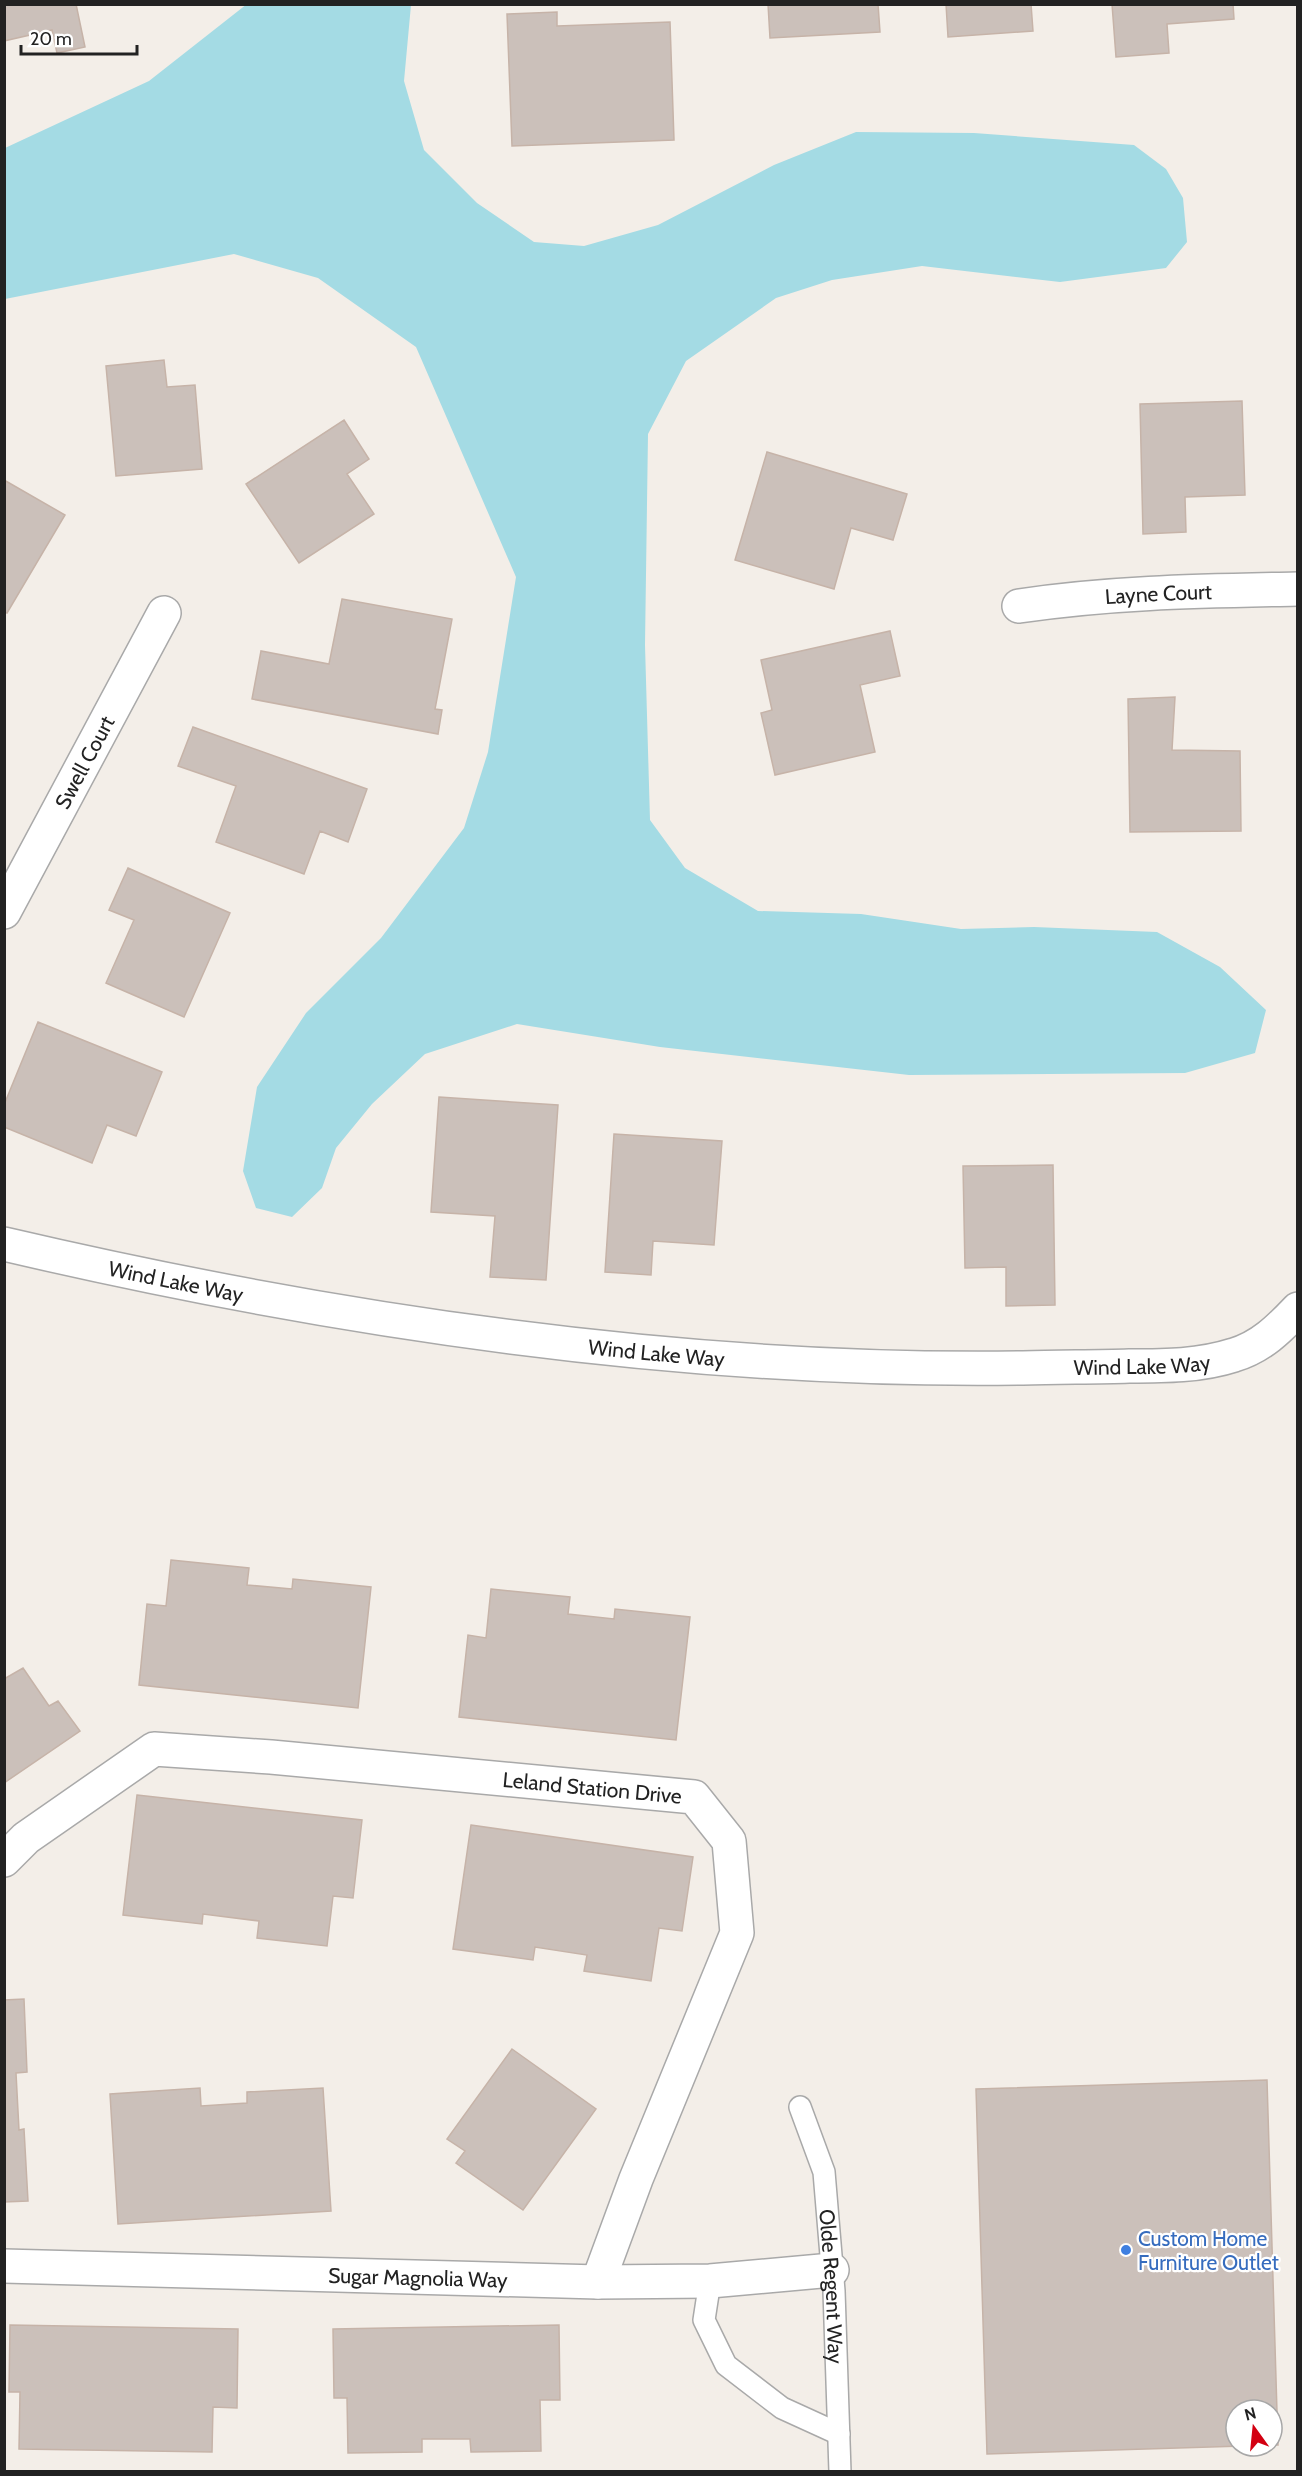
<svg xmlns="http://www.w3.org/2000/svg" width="1302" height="2476" font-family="Cabin,sans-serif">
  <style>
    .water { fill: #a4dbe4 }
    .building { fill: #cbc0ba; stroke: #c6b3a8; stroke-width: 1.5 }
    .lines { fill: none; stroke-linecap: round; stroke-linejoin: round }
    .lane-casing { stroke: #a9a9a9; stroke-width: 24 }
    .street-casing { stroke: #a9a9a9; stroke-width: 36 }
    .lane { stroke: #fff; stroke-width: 21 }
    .street { stroke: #fff; stroke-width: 33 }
    .shop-dot { fill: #3f7fe0; stroke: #fff; stroke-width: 2 }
    .labels { text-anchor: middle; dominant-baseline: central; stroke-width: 4.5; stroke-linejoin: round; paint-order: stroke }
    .street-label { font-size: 21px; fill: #222; stroke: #fff }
    .shop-label { font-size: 21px; fill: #366cbe; stroke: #fff; text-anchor: start }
  </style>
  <rect width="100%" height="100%" fill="#f3eee8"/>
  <path class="water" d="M247,4L411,5L404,81L424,150L477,203L534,242L584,246L658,225L774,165L856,132L974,133L1134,145L1166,169L1183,198L1187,242L1166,268L1060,282L922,266L832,280L776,298L686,361L648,434L645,645L650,820L685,868L758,911L861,914L961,929L1034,927L1157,932L1220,967L1266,1010L1255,1053L1185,1073L909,1075L660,1047L517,1024L425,1054L372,1104L336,1148L322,1188L292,1217L256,1208L243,1171L257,1087L306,1013L381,938L464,828L488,752L516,577L416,347L318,278L234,254L5,299V148L149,81Z"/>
  <path class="building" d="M4,4H76L85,47L57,53L52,30L4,41Z
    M768,4H878L880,32L770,38Z
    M946,4H1031L1033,31L948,37Z
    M1112,4H1233L1234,19L1167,24L1169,53L1116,57Z
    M557,12V26L670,22L674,140L512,146L507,14Z
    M164,360L167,387L195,385L202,469L116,476L106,366Z
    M1242,401L1245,495L1185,497L1186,532L1143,534L1140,404Z
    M344,420L369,459L347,474L374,514L299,563L246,484Z
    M767,452L907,494L893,540L851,528L834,589L735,560Z
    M4,480L65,515L7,613L4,612Z
    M342,599L452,619L435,709L442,710L438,734L252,699L261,651L329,664Z
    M890,631L900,676L860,685L875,752L775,775L761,713L772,710L761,660Z
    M1175,697L1172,750L1240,751L1241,831L1130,832L1128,699Z
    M193,727L367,789L348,842L320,831L304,874L216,842L236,786L178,766Z
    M128,868L230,913L184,1017L106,983L134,920L109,910Z
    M38,1022L162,1072L136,1136L107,1125L92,1163L4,1127V1105Z
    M439,1097L558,1105L546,1280L490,1277L495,1216L431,1212Z
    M614,1134L722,1141L714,1245L653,1241L651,1275L605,1272Z
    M1053,1165L1055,1305L1006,1306V1267L965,1268L963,1166Z
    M171,1560L249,1568L247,1585L292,1589L293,1579L371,1587L358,1708L139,1685L147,1604L166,1606Z
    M491,1589L570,1597L568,1614L614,1619L615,1609L690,1617L676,1740L459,1717L468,1635L486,1638Z
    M23,1668L49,1706L58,1701L80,1731L4,1783V1679Z
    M137,1795L362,1820L353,1898L333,1896L327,1946L257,1938L259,1921L203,1914L202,1924L123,1915Z
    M471,1825L693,1857L682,1931L659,1928L651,1981L584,1971L587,1955L535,1947L533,1960L453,1949Z
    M24,1999L27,2072L16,2073L19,2130L24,2129L28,2201L4,2202V2000Z
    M512,2049L596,2109L523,2210L456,2163L465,2151L447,2139Z
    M1267,2080L1278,2445H1272V2410H1236V2446H1243L987,2454L976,2089Z
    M200,2088L201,2106L247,2103V2092L323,2088L331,2211L118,2224L110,2094Z
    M10,2325L238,2329L237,2408L213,2407L212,2452L19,2449L20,2392H9Z
    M559,2325L560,2400H540L541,2451L471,2452L470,2439H422V2452L348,2453L347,2398H334L333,2329Z"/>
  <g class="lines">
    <g class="lane-casing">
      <g id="lane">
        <path id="s1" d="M800,2107L824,2172L834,2291L840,2472"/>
        <path d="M710,2281L704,2320L726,2365L782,2408L839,2434"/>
      </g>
    </g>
    <g class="street-casing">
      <g id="street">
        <path id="s2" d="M1019,606C1113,592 1203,591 1298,589"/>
        <path id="s3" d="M4,912L164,613"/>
        <path id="s4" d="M4,1244C334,1321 684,1373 1023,1368C1059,1367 1094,1367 1129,1366C1165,1366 1200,1366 1234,1355C1261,1347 1279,1329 1298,1309"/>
        <path id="s5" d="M4,1860L26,1838L154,1749L271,1757L694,1797L729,1841L737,1933L636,2179L598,2282"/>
        <path id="s6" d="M4,2266L598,2282L710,2281L832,2270"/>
      </g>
    </g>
    <use href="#lane" class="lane"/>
    <use href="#street" class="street"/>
  </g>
  <circle class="shop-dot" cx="1126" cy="2250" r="6"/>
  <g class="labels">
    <g class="street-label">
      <text stroke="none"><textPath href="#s2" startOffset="140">Layne Court</textPath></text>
      <text stroke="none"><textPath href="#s3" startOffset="170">Swell Court</textPath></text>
      <text stroke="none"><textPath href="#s4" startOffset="176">Wind Lake Way</textPath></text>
      <text stroke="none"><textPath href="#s4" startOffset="662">Wind Lake Way</textPath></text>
      <text stroke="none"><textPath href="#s4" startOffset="1148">Wind Lake Way</textPath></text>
      <text stroke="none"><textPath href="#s5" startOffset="627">Leland Station Drive</textPath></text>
      <text stroke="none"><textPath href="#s6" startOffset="414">Sugar Magnolia Way</textPath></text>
      <text stroke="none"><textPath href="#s1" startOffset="184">Olde Regent Way</textPath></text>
    </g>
    <g class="shop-label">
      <text x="1138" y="2238">Custom Home<tspan x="1138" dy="24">Furniture Outlet</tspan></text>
    </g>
  </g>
  <rect width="1302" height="2476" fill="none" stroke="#222222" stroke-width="12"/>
  <g transform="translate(1254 2428) rotate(345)"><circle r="28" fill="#ffffff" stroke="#a7a7a7" stroke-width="1.5"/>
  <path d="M0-4.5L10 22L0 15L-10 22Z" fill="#d30011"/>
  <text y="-9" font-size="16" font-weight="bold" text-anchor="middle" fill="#222222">N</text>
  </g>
  <path d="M21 45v9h116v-9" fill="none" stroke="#222222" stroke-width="3"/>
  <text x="30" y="45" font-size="18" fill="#222222" stroke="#ffffff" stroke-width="4.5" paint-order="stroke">20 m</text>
</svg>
